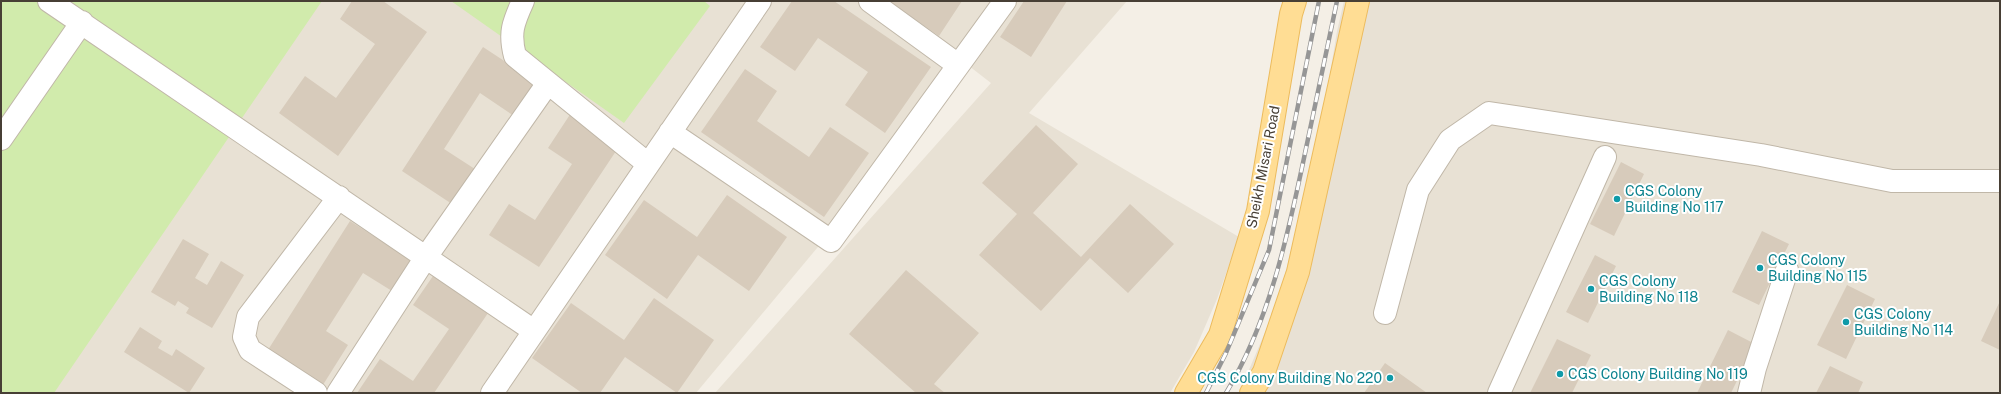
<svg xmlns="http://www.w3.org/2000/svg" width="2001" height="394" font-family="'Public Sans',sans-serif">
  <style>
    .residential { fill: #e8e1d4 }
    .green { fill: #d1ebac }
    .building { fill: #d7cbbb }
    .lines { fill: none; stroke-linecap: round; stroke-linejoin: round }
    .minor-casing { stroke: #c0b7a8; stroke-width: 24 }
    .major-casing { stroke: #ecbb5d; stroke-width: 24 }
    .minor { stroke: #fff; stroke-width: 22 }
    .major { stroke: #ffdd94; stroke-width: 22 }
    .rail-casing { stroke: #969696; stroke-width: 4.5 }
    .rail { stroke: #fff; stroke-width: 3; stroke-dasharray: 9; stroke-linecap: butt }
    .culture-dot { fill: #0f9aa8; stroke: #fff; stroke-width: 1.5 }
    .labels { text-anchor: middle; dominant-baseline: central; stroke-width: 4; stroke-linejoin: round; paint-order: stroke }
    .street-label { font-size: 14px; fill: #473f35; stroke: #fff }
    .culture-label { font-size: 14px; fill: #0d838f; stroke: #fff; text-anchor: start }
  </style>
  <rect width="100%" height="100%" fill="#f4efe6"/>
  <path class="residential" d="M1,1H1127L1029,113L1239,237L1217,299L1194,352L1170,393H715L991,83L969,66L696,393H1Z
    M1344,1H2000V393H1239L1278,302L1320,135L1337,31Z"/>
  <path class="green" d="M1,1H322L54,393H1Z
    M451,1H704L710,6L624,123Z"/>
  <path class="building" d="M352,1H383L427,32L338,156L279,113L305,76L336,98L375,44L340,19Z
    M792,1H834L931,67L885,133L845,105L868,72L818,38L795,71L760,47Z
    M888,1H962L939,36Z
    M1024,1H1067L1031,57L1000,37Z
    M483,47L536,82L514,116L480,93L444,149L478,171L455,206L402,171Z
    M745,69L777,91L757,121L809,157L830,127L869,153L824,217L701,132Z
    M571,113L620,145L539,267L489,235L509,204L535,220L572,164L548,148Z
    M1036,125L1078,164L1033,213L1081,257L1130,204L1174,244L1128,293L1090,258L1041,311L979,255L1017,214L982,183Z
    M1621,162L1644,174L1614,236L1590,224Z
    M727,195L787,237L749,291L698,255L667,299L605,255L644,200L697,237Z
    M350,221L411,260L392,291L363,273L326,331L348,345L321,388L266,353Z
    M1762,231L1789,244L1759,305L1732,292Z
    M183,239L209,254L195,278L207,285L221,261L244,275L212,328L186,313L189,308L178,301L175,306L151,292Z
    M1595,255L1616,266L1588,323L1566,312Z
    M906,270L979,333L934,384L945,393H916L849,334Z
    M433,276L488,313L434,393H357L380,359L413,381L449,329L413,305Z
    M1847,285L1875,299L1846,359L1817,345Z
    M654,298L714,340L677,393L625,357L600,393H582L532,358L571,303L624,340Z
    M2000,301V350L1981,341Z
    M140,327L162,341L158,348L172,356L176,349L205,368L189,393L124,352Z
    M1728,330L1755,344L1731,393H1697Z
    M1557,339L1591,355L1572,393H1530Z
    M1385,363L1427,393H1364Z
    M1830,366L1863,382L1858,393H1816Z"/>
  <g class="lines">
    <g class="minor-casing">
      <path id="minor" d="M49,1L534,331
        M523,1C513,23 509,33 515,56L648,164
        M870,1L958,65
        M670,132L831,241L1005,1
        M1,139L82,22
        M1385,313L1418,190L1450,140L1489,113L1761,155L1892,181H2000
        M316,393L250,350L244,337L248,317L339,197
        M338,393L426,257L548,83
        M492,393L760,1
        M1499,393L1605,157
        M1749,393L1755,368L1787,270"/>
    </g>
    <g class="major-casing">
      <path id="major" d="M1186,393L1220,335L1258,211L1291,14L1295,1
        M1251,393L1264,372L1298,272L1358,1"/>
    </g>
    <use href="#minor" class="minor"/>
    <use href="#major" class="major"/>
    <g class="rail-casing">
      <path id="rail" d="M1206,393L1226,353L1269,250L1319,1
        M1226,393C1269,322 1287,239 1304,158C1315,106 1326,53 1337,1"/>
    </g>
    <use href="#rail" class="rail"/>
  </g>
  <g class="culture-dot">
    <circle cx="1617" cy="199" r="4"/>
    <circle cx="1760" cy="268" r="4"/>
    <circle cx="1591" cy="289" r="4"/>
    <circle cx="1846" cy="322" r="4"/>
    <circle cx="1560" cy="374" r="4"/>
    <circle cx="1390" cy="378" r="4"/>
  </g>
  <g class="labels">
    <g class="street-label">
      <text transform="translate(1263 167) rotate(-79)">Sheikh Misari Road</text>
    </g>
    <g class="culture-label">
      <text x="1625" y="191">CGS Colony<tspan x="1625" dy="16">Building No 117</tspan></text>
      <text x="1768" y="260">CGS Colony<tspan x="1768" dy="16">Building No 115</tspan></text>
      <text x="1599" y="281">CGS Colony<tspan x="1599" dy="16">Building No 118</tspan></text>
      <text x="1854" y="314">CGS Colony<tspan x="1854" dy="16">Building No 114</tspan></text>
      <text x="1568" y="374">CGS Colony Building No 119</text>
      <text x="1382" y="378" text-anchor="end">CGS Colony Building No 220</text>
    </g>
  </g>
  <rect width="2001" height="394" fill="none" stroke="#473f35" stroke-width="4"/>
</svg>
